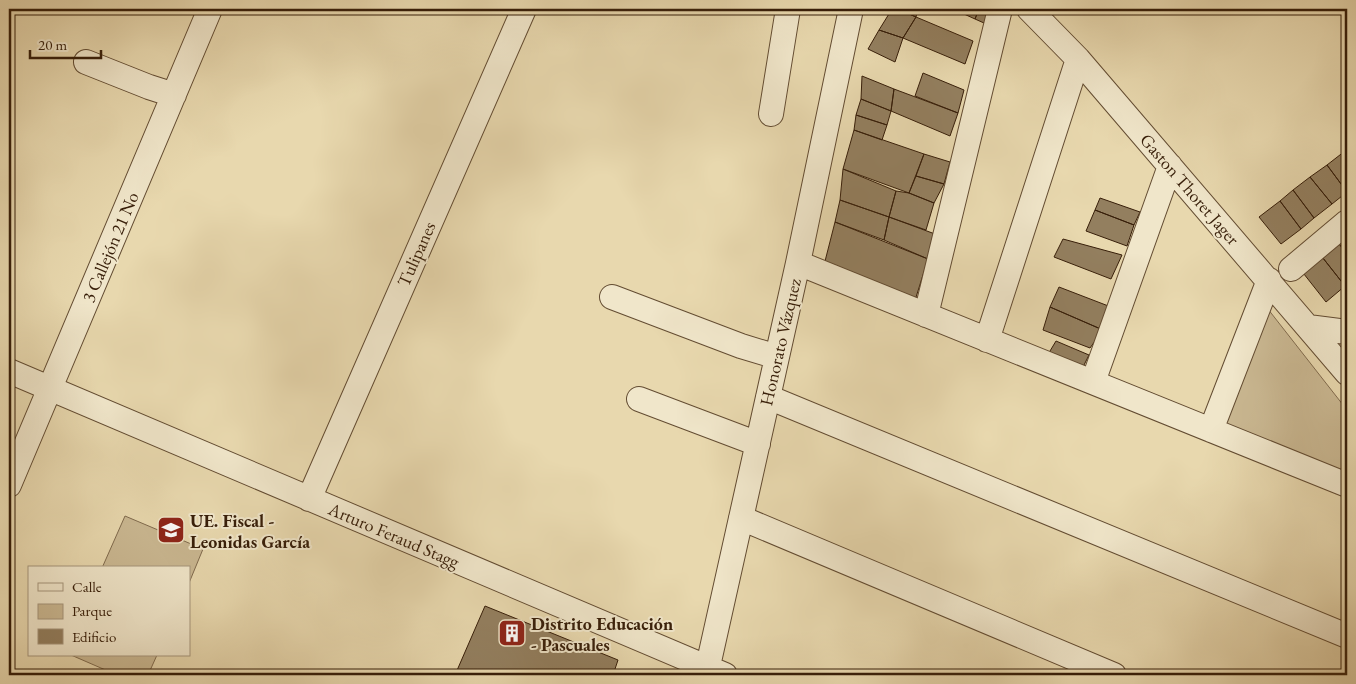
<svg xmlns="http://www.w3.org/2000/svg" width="1356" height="684" font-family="'EB Garamond',serif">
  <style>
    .green { fill: #cab892; stroke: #806b4e }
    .building { fill: #937f5f; stroke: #371e09 }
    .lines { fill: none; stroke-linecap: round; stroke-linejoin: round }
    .minor-casing { stroke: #634c32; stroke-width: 26 }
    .minor { stroke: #f0e6ca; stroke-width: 24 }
    .labels { text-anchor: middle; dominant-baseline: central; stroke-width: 4; stroke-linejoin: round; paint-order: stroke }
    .street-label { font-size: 18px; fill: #371e09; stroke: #f0e6ca }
    .poi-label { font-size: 18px; font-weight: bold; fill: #371e09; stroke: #f0e6ca; text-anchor: start }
  </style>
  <rect width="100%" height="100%" fill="#e8d8ae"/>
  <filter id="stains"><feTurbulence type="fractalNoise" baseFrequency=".004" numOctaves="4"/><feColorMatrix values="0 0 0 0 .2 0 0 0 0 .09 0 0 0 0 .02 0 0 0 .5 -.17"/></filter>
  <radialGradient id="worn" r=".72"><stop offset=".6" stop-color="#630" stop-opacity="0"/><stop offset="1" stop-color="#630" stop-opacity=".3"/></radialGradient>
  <path class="green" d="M1264,304L1347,410V481L1218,428Z
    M125,516L203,549L189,583V568H102Z
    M71,655H157L148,675H117Z"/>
  <path class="building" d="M892,9H898L916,17L903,38L879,30Z
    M898,9H918L916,17Z
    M953,9H979L975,19Z
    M979,9H990L984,23L975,19Z
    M916,17L973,41L965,64L903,38Z
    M879,30L903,38L895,62L868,49Z
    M923,73L964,90L958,113L915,96Z
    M862,76L894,89L891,111L861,99Z
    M894,89L958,113L950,136L891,111Z
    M861,99L891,111L887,125L856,115Z
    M856,115L887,125L882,140L854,130Z
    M854,130L924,154L909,193L843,169Z
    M1345,151L1347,155V192L1327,165Z
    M924,154L950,162L944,184L916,176Z
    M1327,165L1347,192L1332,204L1310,177Z
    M843,169L896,191L889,217L840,200Z
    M916,176L944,184L934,203L909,193Z
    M1310,177L1332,204L1314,218L1293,190Z
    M1293,190L1314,218L1301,229L1280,201Z
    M896,191L909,193L934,203L926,230L889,217Z
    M1100,198L1140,212L1134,225L1095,210Z
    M840,200L889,217L884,240L835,222Z
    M1280,201L1301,229L1281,244L1259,217Z
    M1095,210L1134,225L1127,246L1086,231Z
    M889,217L935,234L928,259L884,240Z
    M835,222L928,259L912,310L822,273Z
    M1347,231V254L1336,240Z
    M1063,239L1122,255L1111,279L1054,257Z
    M1336,240L1347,254V284L1345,286L1319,253Z
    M1319,253L1345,286L1326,302L1300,269Z
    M1059,287L1111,307L1103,330L1050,307Z
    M1050,307L1103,330L1090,348L1043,330Z
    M1056,341L1089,355L1081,371L1047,356Z
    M485,606L618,660L613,675H455Z"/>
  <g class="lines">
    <g class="minor-casing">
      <path id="minor" d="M1029,9L1078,59L1347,373
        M86,62L149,87L174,95
        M771,114L788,9
        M798,263L1347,485
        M1291,269L1347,222
        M612,297L741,346L777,357
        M926,315L1000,9
        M1308,327L1347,332
        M987,340L1078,59
        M9,371L725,675
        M1093,382L1170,166
        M768,397L1347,636
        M639,399L758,444
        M1211,430L1269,280
        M9,485L210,9
        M309,499L524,9
        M741,518L1114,675
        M706,675L798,263L851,9"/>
    </g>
    <use href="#minor" class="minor"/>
  </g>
  <defs>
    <g id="school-square" transform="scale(1.4375)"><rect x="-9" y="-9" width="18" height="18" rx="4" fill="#8f2418" stroke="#f0e6ca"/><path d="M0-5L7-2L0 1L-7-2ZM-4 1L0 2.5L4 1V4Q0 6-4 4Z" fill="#fff"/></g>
    <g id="building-square" transform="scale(1.4375)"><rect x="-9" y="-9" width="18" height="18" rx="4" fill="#8f2418" stroke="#f0e6ca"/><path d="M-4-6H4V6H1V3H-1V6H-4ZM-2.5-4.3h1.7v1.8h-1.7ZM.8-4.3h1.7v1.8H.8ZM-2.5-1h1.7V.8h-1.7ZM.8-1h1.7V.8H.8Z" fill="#fff"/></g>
  </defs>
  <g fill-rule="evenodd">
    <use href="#school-square" x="171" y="530"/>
    <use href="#building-square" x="512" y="633"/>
  </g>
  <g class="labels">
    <g class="street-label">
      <text transform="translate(1190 189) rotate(49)">Gaston Thoret Jager</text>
      <text transform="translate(110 247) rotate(-67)">3 Callejón 21 No</text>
      <text transform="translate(416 254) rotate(-66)">Tulipanes</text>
      <text transform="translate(780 342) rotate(-77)">Honorato Vázquez</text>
      <text transform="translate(394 535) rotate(23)">Arturo Feraud Stagg</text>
    </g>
    <g class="poi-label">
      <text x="190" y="520">UE. Fiscal -<tspan x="190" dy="21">Leonidas García</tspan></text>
      <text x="531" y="623">Distrito Educación<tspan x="531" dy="21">- Pascuales</tspan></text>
    </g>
  </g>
  <rect width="1356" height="684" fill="none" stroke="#e8d8ae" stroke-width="30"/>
  <rect x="10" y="10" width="1336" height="664" fill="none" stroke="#371e09" stroke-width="2.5"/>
  <rect x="15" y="15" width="1326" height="654" fill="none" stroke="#371e09"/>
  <rect x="28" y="566" width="162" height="90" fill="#f0e6ca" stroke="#a6967d"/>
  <rect x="38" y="583" width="25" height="8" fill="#f0e6ca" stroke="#a6967d"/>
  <text x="72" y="592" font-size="15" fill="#371e09">Calle</text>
  <rect x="38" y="604" width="25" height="15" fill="#cab892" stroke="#a6967d"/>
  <text x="72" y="616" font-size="15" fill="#371e09">Parque</text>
  <rect x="38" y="629" width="25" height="15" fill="#937f5f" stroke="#a6967d"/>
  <text x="72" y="642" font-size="15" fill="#371e09">Edificio</text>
  <path d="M30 50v8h71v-8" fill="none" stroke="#371e09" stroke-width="2.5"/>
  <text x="38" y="50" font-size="15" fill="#371e09" stroke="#f0e6ca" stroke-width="4" paint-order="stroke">20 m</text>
  <rect width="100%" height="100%" filter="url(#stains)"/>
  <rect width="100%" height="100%" fill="url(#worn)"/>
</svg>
